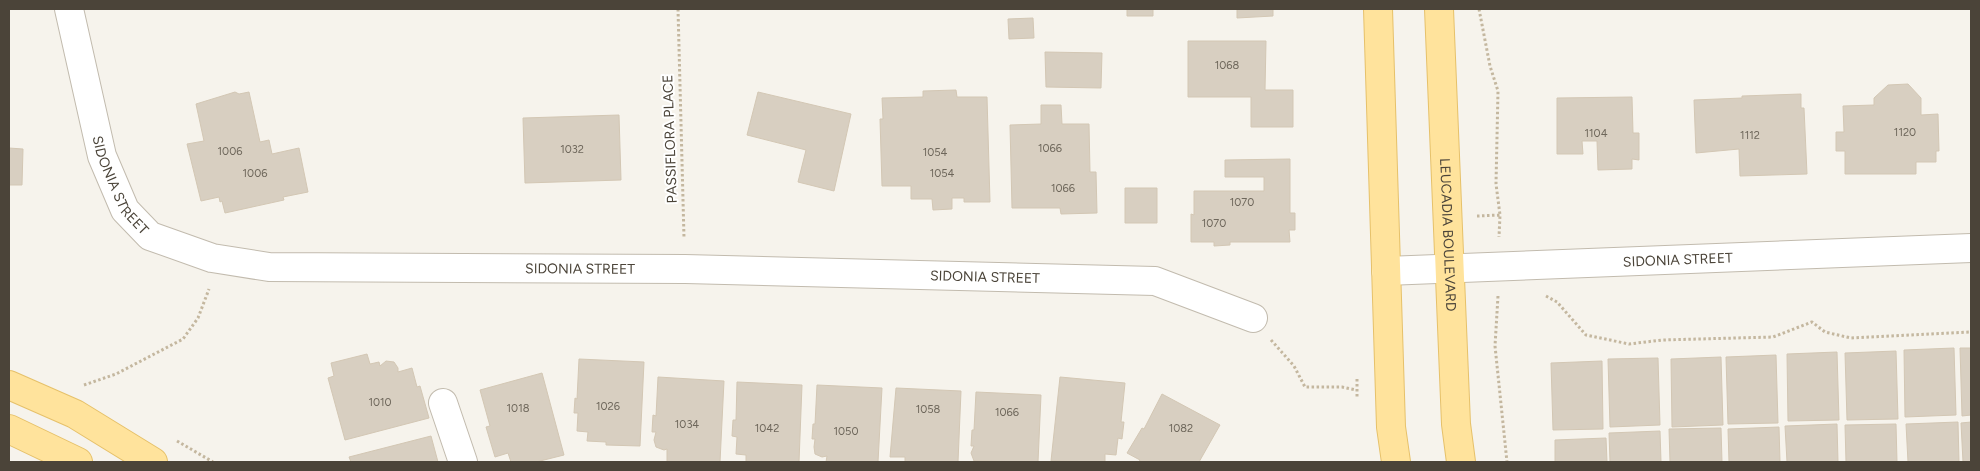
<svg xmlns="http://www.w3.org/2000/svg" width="1980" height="471" font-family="Figtree,sans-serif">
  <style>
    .building { fill: #d8cfc1; stroke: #d3c7b4 }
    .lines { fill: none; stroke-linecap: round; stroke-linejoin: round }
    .minor-casing { stroke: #c2bbae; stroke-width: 30 }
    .major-casing { stroke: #e6c16a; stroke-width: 30 }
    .path { stroke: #c4b79f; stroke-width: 3; stroke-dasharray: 2.5 2.5; stroke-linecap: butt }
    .minor { stroke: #fff; stroke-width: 28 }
    .major { stroke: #ffe39c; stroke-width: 28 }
    .labels { text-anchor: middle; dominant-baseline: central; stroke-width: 4; stroke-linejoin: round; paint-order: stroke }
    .number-label { font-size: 11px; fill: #6e675b }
    .street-label { font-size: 14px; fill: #4b4439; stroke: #fff }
  </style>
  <rect width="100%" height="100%" fill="#f6f3ec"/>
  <path class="building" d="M1127,9H1153V16H1127Z
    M1237,9H1273V16L1237,18Z
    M1033,18L1034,38L1009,39L1008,19Z
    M1188,41H1266L1265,90H1293V127H1251V97H1188Z
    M1045,52L1102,53L1101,88L1046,87Z
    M1908,84L1921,98V115L1938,114L1939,151H1936V162H1916V174H1845V151H1836V132H1844L1843,106L1874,105V98L1888,85Z
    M956,90L957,97H987L990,202H964V198H952V209L933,210L932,199H911V186H882L880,119H883L882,98L923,97V91Z
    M235,92L239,94L249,92L260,142L269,140L272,154L299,148L308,192L283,197L284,200L225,213L222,201L220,202L219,197L201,201L187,144L204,141L196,104Z
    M758,92L851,114L834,191L798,182L806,150L747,135Z
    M1801,94V108H1804L1807,174L1740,176L1739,149L1696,153L1694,100L1742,98V96Z
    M1632,97L1633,133H1639V160L1632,159V169L1598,170L1597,141H1582L1583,154H1557V98Z
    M1041,105H1061L1062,124H1089L1090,172H1096L1097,213L1061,214L1060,208H1012L1010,125L1041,124Z
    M619,115L621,180L525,183L523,118Z
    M9,148L23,149L22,185H9Z
    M1290,159V213H1295V230H1289L1290,242H1230V245L1214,246V242H1191V214L1194,215V191H1264V177H1225V160Z
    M1125,188H1157V223H1125Z
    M1954,348L1956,415L1905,417L1904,350Z
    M1960,348H1971V415L1962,416Z
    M1896,351L1898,419L1847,420L1845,353Z
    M1837,352L1839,420L1788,421L1787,354Z
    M367,354L370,364L379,362L380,366L386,361L394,362L398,368V372L412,368L417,387L420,386L429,418L345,440L328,378L334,376L331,363Z
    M1776,355L1778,423L1728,424L1726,357Z
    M1721,357L1723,425L1672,427L1671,359Z
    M1658,358L1660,425L1610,427L1608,359Z
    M579,359L644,362L640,446L606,445V442L587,441L588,432L577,431L578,413H574L575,398L577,399Z
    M1602,361L1603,429L1553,430L1551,363Z
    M542,373L564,455L536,462H511L508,453L495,457L486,427L490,426L480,390Z
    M658,377L724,381L720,462H667V449L664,450L656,447L654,440L656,432H652L653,415L656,416Z
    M1060,377L1125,383L1121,422H1124L1122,439L1118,438L1116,455L1105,454V462L1051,461Z
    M737,382L802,385L799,462H746V455L736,454L737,437L732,436L733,420H736Z
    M817,385L882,388L878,462H826L827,456L822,457L815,454L814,447L815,439H812L813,424H815Z
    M896,388L961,391L958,462H905V457H890Z
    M976,392L1041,395L1038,462L974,461L971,453L974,446H971L972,430H974Z
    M1162,394L1220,425L1199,462H1139L1140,460L1127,453L1142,428L1144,429Z
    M1958,422L1959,462H1908L1906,424Z
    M1971,422V462H1963L1961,423Z
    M1837,424L1838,462H1787L1785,426Z
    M1896,424L1897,462H1846L1845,425Z
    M1779,427L1780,462H1729L1728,429Z
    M1721,428L1722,462H1670L1669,429Z
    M1660,431L1661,462H1610L1609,433Z
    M431,436L438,462H351L349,457Z
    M1606,438L1607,462H1555V440Z"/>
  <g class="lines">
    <g class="minor-casing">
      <g id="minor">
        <path id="s1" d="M69,9L102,156L125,210L150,236L212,258L269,267L685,269L1155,281L1253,318"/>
        <path id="s2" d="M1386,271L1971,248"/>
        <path d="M443,403L463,462"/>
      </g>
    </g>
    <g class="major-casing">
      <g id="major">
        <path d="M1378,9L1391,427L1396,462"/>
        <path id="s3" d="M1439,9L1456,424L1461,462"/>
        <path d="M9,385L75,414L153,462"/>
        <path d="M9,429L78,462"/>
      </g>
    </g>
    <path class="path" d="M678,9L684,238
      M1479,9L1490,66L1498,91L1496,184L1500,215L1499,237
      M1477,216L1500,215
      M1498,296L1495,346L1507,462
      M1546,296L1557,302L1586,335L1629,344L1662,340L1773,337L1812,322L1825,332L1851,338L1971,332
      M1271,340L1294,366L1305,387H1342L1356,390
      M1357,379V398
      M84,385L116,374L183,339L198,318L209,289
      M177,441L213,462"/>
    <use href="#minor" class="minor"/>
    <use href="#major" class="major"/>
  </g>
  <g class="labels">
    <g class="number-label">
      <text x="1227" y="65">1068</text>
      <text x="1905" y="132">1120</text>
      <text x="1596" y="133">1104</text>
      <text x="1750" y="135">1112</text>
      <text x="1050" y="148">1066</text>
      <text x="572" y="149">1032</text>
      <text x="230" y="151">1006</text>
      <text x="935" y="152">1054</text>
      <text x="255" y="173">1006</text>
      <text x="942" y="173">1054</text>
      <text x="1063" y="188">1066</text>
      <text x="1242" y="202">1070</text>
      <text x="1214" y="223">1070</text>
      <text x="380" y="402">1010</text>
      <text x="608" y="406">1026</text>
      <text x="518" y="408">1018</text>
      <text x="928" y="409">1058</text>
      <text x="1007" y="412">1066</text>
      <text x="687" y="424">1034</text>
      <text x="767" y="428">1042</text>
      <text x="1181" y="428">1082</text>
      <text x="846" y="431">1050</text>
    </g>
    <g class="street-label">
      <text transform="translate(670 139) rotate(-92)">PASSIFLORA PLACE</text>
      <text stroke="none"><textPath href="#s1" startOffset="185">SIDONIA STREET</textPath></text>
      <text stroke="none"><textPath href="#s3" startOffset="226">LEUCADIA BOULEVARD</textPath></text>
      <text stroke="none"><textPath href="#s2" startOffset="292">SIDONIA STREET</textPath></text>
      <text stroke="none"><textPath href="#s1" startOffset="680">SIDONIA STREET</textPath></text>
      <text stroke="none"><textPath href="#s1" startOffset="1085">SIDONIA STREET</textPath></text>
    </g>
  </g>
  <rect width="1980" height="471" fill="none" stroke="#4b4439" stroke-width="20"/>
</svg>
